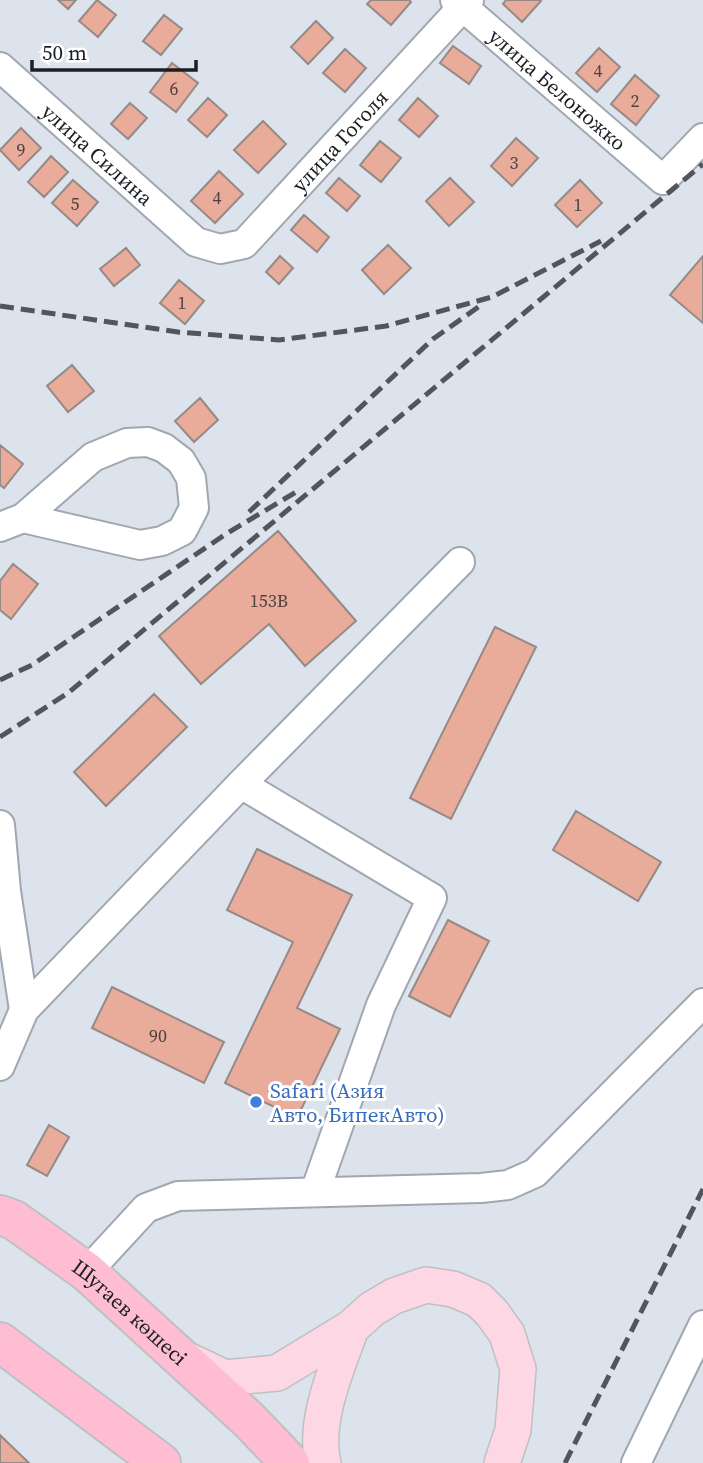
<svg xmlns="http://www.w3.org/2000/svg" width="703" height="1463" font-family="'Source Serif 4',serif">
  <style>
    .building { fill: #e9ab9a; stroke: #968a87; stroke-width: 2 }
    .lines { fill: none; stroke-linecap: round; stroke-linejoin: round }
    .minor-casing { stroke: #a0a7b0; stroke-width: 32 }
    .major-casing { stroke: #bfc0c1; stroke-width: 38 }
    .highway-casing { stroke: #bfc0c1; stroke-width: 42 }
    .minor { stroke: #fff; stroke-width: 28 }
    .major { stroke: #fed7e4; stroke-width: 35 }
    .highway { stroke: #febdd2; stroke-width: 38 }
    .rail { stroke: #52565b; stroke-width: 5; stroke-dasharray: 14 7; stroke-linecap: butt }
    .shop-dot { fill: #3f7fe0; stroke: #fff; stroke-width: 2.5 }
    .labels { text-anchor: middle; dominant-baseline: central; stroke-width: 6; stroke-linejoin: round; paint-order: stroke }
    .number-label { font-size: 18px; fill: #4f4240 }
    .street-label { font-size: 21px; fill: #1c1f22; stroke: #fff }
    .shop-label { font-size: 21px; fill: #366cbe; stroke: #fff; text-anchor: start }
  </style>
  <rect width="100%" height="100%" fill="#dce3ec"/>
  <path class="building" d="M58,0H76L68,9Z
    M97,0L116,15L98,37L79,21Z
    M371,0H409L411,2L391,25L367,4Z
    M506,0H540L541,1L522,22L503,4Z
    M164,15L182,29L161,55L143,41Z
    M316,21L333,38L308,64L291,47Z
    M453,46L481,66L469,84L440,63Z
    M599,48L620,67L597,92L576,73Z
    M345,49L366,68L345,92L323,73Z
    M172,63L198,83L176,112L150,92Z
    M635,75L659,96L636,125L611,104Z
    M208,98L227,115L207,137L188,120Z
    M418,98L438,116L419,137L399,120Z
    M130,103L147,118L128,139L111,124Z
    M263,121L286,144L258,173L234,150Z
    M21,128L41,148L19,170L0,150Z
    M516,138L538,158L512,186L491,166Z
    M380,141L401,158L381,182L360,165Z
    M51,156L68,172L44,197L28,182Z
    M219,171L243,194L215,223L191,201Z
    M339,178L360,196L347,211L326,193Z
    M450,178L474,202L449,226L426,201Z
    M73,180L98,202L77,226L52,203Z
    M580,180L602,203L577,227L555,205Z
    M304,215L329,237L317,252L291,230Z
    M388,245L411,268L384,294L362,270Z
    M126,248L140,265L114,286L100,269Z
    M280,256L293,268L279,284L266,272Z
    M703,256V323L670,295Z
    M179,280L204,301L185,324L160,303Z
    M72,365L94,391L68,412L47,386Z
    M200,398L218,420L194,442L175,421Z
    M0,445L23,464L4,488L0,485Z
    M278,531L356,621L305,666L269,624L201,684L159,636Z
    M13,564L38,584L11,619L0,610V581Z
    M495,627L536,647L451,819L410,798Z
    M154,694L187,727L106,806L74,772Z
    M576,811L661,862L638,901L553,850Z
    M257,849L352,895L297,1008L340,1029L297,1118L225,1083L293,942L227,910Z
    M448,920L489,941L450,1017L409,996Z
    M112,987L224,1042L204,1083L92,1028Z
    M49,1125L69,1137L47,1176L27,1165Z
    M0,1435L29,1463H0Z"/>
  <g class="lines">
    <g class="minor-casing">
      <g id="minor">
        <path id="s1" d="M455,0L663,180L703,138"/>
        <path id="s2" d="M0,67L196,242L220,249L244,244L469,0"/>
        <path d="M0,527L23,518L93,457L127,443L148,442L164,448L181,461L191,478L194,508L182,531L162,541L140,545L23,518"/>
        <path d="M241,784L432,898L381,1005L315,1192"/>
        <path d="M0,825L6,891L24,1010"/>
        <path d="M0,1066L24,1010L241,784L460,562"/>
        <path d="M87,1272L146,1208L178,1196L481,1188L508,1185L535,1173L703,1003"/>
        <path d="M636,1463L703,1325"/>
      </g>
    </g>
    <g class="major-casing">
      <path id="major" d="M187,1360L225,1378L277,1373L351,1328L372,1309L394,1296L426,1285L453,1289L479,1300L492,1313L507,1334L518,1369L513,1430L502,1463
        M323,1463C313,1421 337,1368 351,1328"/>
    </g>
    <g class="highway-casing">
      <g id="highway">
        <path id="s3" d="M0,1215L14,1220L87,1272L249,1420L290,1463"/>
        <path d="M0,1342L161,1463"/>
      </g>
    </g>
    <use href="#minor" class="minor"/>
    <use href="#major" class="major"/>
    <use href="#highway" class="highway"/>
    <path class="rail" d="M0,306L178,332L279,340L386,326L492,297L601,241
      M249,512L433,339L484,303
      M0,680L32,665L226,534L301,489
      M0,737L68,693L703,164
      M565,1463L703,1189"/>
  </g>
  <circle class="shop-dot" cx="256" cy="1102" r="7"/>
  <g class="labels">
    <g class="number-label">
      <text x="598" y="70">4</text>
      <text x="174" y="88">6</text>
      <text x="635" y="100">2</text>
      <text x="21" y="149">9</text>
      <text x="514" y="162">3</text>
      <text x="217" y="197">4</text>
      <text x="75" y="203">5</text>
      <text x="578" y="204">1</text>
      <text x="182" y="302">1</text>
      <text x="269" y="600">153В</text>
      <text x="158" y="1035">90</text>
    </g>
    <g class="street-label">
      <text stroke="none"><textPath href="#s1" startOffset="136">улица Белоножко</textPath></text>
      <text stroke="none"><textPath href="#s2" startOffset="453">улица Гоголя</textPath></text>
      <text stroke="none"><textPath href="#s2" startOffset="131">улица Силина</textPath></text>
      <text stroke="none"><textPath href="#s3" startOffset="163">Шугаев көшесі</textPath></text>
    </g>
    <g class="shop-label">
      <text x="270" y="1090">Safari (Азия<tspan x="270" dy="24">Авто, БипекАвто)</tspan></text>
    </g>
  </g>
  <path d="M32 60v10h164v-10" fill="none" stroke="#1c1f22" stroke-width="3.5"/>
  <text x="42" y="60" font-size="21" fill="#1c1f22" stroke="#ffffff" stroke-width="5" paint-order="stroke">50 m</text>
</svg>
